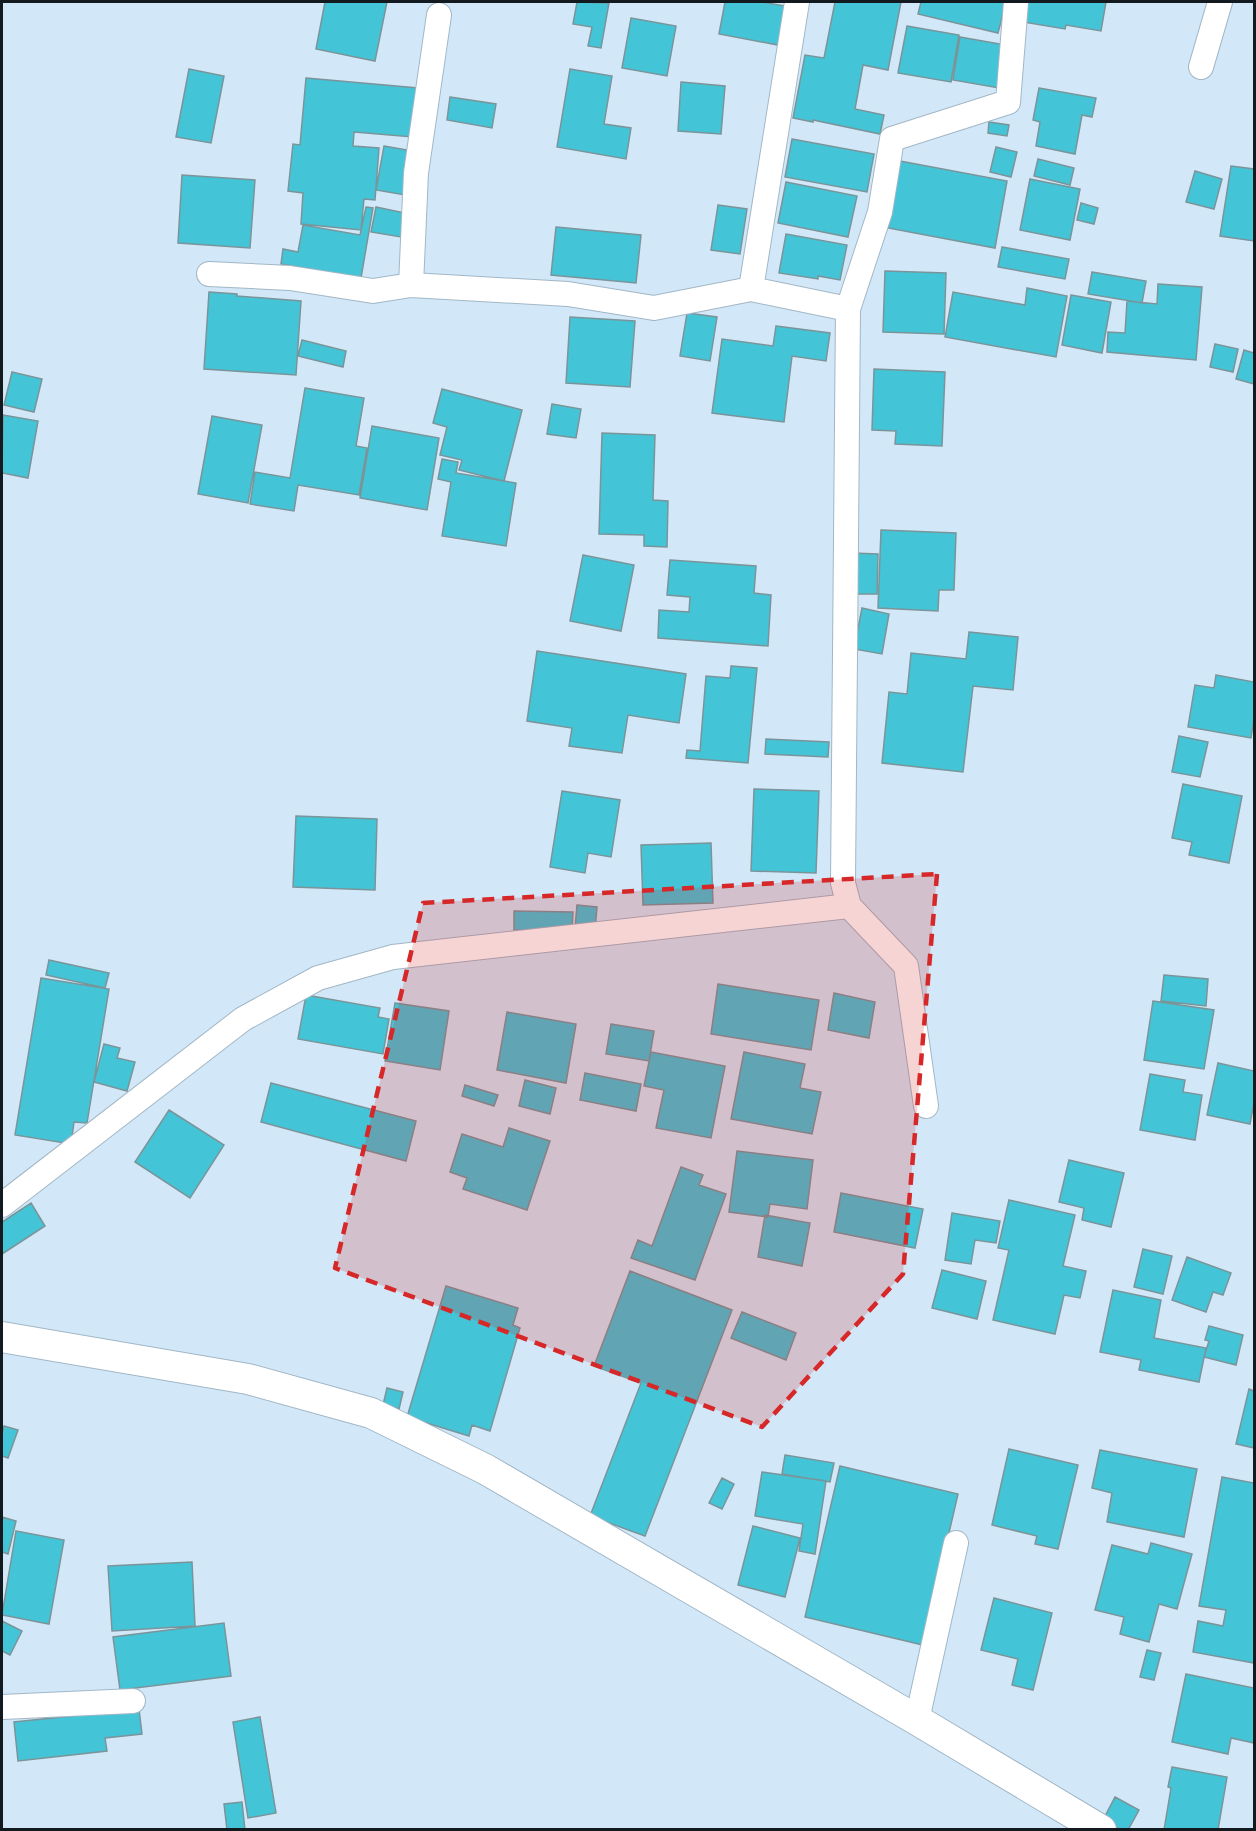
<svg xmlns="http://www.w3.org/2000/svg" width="1256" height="1831" font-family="'Roboto Condensed',sans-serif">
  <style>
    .building { fill: #44c4d7; stroke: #7a959a; stroke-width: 1.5 }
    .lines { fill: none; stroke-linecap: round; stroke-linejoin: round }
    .minor-casing { stroke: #a2b7c6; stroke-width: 26 }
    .tertiary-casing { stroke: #a2b7c6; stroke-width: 32 }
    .minor { stroke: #fff; stroke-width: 24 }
    .tertiary { stroke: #fff; stroke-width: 30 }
    .marked { fill: #d62828; fill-opacity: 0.2; stroke: #d62828; stroke-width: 4.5; stroke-dasharray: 12 8; stroke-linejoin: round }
  </style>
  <rect width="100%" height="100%" fill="#d2e7f7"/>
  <path class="building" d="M325,2H387L375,61L316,49Z
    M577,2L609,3L601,48L588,46L592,27L573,24Z
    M725,2H762L785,6L778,45L719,34Z
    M835,2H901L888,70L863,65L855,109L884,115L880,134L813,120V122L793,118L805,55L824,58Z
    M921,2H1006L998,33L918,14Z
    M1027,2H1106L1101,31L1066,25L1065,29L1023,22Z
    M631,18L676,26L667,76L622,68Z
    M907,26L959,35L951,82L898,73Z
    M960,37L1006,45L999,88L953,80Z
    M189,69L224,76L211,143L176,137Z
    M570,69L612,76L604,124L631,128L626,159L557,147Z
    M306,78L418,88L413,137L354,132L353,146L379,148L375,200L364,199L361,230L301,224L303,193L288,191L293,144L300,145Z
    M681,82L725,86L721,134L678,131Z
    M1039,88L1096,98L1092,117L1082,115L1075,154L1036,146L1040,122L1033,120Z
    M450,97L496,104L492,128L447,120Z
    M989,122L1009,125L1007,136L988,133Z
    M792,139L874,154L867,192L785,177Z
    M384,146L413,151L405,195L376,190Z
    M996,147L1017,152L1011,177L990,172Z
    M1038,159L1074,168L1070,185L1034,176Z
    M900,161L1007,181L995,248L888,228Z
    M1231,166L1254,169V241L1220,236Z
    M1195,171L1222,179L1214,209L1186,202Z
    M182,175L255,180L250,248L178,243Z
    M1030,179L1080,189L1070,240L1020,230Z
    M786,182L857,196L848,237L778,223Z
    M1081,203L1098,208L1094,224L1077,220Z
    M718,205L747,209L740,254L711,250Z
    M366,207L373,208L361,278L281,264L283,249L298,252L303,225L360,235Z
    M376,207L405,213L401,237L371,232Z
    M556,227L641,235L636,283L551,275Z
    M786,234L847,245L840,280L818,276V279L779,273Z
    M1002,247L1069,259L1065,279L998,267Z
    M885,271L946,273L944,334L883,332Z
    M1092,272L1146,281L1142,303L1088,294Z
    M1158,284L1202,287L1196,360L1107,352L1108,332L1125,333L1127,301L1157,304Z
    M1027,288L1067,296L1056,357L945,337L953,292L1025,305Z
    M209,292L237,294V296L301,301L296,375L204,369Z
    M1071,295L1111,302L1102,353L1062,345Z
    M687,313L717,317L710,361L680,356Z
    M570,317L635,321L630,387L566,383Z
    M776,326L830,333L826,361L792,356L784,422L712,413L722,339L773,346Z
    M302,340L346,351L343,367L298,356Z
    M1215,344L1238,349L1233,372L1210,367Z
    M1244,350L1254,353V384L1236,379Z
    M874,369L945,372L942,446L895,444L896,431L872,430Z
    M12,372L42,379L34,412L4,405Z
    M305,388L364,398L356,446L367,448L359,495L298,485L294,511L250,504L255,472L290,478Z
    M442,389L522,410L504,481L459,470L462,460L440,455L447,427L433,423Z
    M552,404L581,409L576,438L547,434Z
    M3,415L38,421L28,478L2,473Z
    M212,416L262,425L248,503L198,494Z
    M372,426L439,438L427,510L360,498Z
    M602,433L655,435L653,500L668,501L667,547L644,546V535L599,534Z
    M442,459L458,462L456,473L516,483L506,546L442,536L451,482L438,479Z
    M881,530L956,533L954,590H939L938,611L878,608Z
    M852,553L878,554L877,594H851Z
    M583,555L634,565L621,631L570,621Z
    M670,560L756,566L754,593L771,595L768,646L658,638L659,610L689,612L690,597L667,595Z
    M862,608L889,614L882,654L854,649Z
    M969,632L1018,637L1013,690L973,686L963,772L882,763L889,692L907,694L911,653L966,659Z
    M537,651L686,674L679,723L628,715L622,753L569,746L572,728L527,721Z
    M731,666L757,668L748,763L686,758L687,750L700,751L706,676L730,678Z
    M1216,675L1254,682V719L1251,738L1188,727L1195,685L1214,688Z
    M1179,736L1208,742L1200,777L1172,772Z
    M766,739L829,742L828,757L765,754Z
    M1183,784L1242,796L1229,863L1189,855L1192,842L1172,838Z
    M754,789L819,791L816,873L751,871Z
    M562,791L620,800L611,857L588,853L585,873L550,867Z
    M296,816L377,819L375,890L293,887Z
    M711,843L713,903L643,905L641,845Z
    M577,905L597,907L595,930L575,928Z
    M514,911L573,912L572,931L514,930Z
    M49,960L109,973L105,988L46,975Z
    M1164,975L1208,979L1206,1006L1161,1001Z
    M41,978L109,989L87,1123L74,1122L71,1144L15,1135Z
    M718,984L819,1000L811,1050L711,1034Z
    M834,993L875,1002L869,1038L828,1030Z
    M306,995L380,1008L378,1017L389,1019L383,1054L298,1039Z
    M1153,1001L1214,1010L1204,1069L1144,1060Z
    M395,1003L449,1011L440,1070L385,1061Z
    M507,1012L576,1024L566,1083L497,1070Z
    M611,1024L654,1031L649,1061L606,1054Z
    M104,1044L120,1048L117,1058L135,1062L127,1091L94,1082Z
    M651,1052L725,1066L711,1138L656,1128L664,1090L644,1086Z
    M744,1052L805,1064L800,1088L821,1092L812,1134L731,1119Z
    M1218,1063L1254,1071V1103L1250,1124L1207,1115Z
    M585,1073L641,1084L636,1111L580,1100Z
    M1150,1074L1185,1080L1183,1092L1202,1095L1195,1140L1140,1130Z
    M525,1080L556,1088L550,1114L519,1106Z
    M271,1083L416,1121L406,1161L261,1122Z
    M465,1085L498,1095L494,1106L462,1096Z
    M169,1110L224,1145L190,1198L135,1162Z
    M509,1128L550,1141L527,1210L463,1189L467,1178L450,1172L462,1134L503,1147Z
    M737,1151L813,1160L807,1209L770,1204L768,1217L729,1212Z
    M1069,1160L1124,1173L1111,1227L1082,1220L1084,1208L1059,1202Z
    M681,1167L703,1175L699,1185L726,1194L695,1280L631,1258L638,1240L652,1246Z
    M841,1193L923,1209L915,1248L834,1232Z
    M1009,1200L1075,1215L1063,1266L1086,1271L1080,1298L1064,1295L1055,1334L993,1320L1009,1250L998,1248Z
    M31,1203L45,1226L2,1254V1222Z
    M952,1213L1000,1221L996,1243L975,1240L971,1264L945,1260Z
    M765,1215L810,1223L802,1266L758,1257Z
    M1143,1249L1172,1256L1163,1294L1134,1287Z
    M1187,1257L1231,1273L1223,1295L1213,1292L1206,1312L1172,1300Z
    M942,1270L986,1281L977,1319L932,1308Z
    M630,1271L732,1310L645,1536L590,1516L641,1383L594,1366Z
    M446,1286L518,1308L513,1325L520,1328L490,1431L472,1425L469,1436L407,1417Z
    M1113,1290L1161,1300L1154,1338L1206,1348L1199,1382L1139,1370L1141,1360L1100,1352Z
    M742,1312L796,1333L786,1360L731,1338Z
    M1209,1326L1243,1335L1236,1365L1204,1357L1209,1341L1205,1340Z
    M387,1388L403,1392L399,1409L383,1405Z
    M1249,1389L1254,1391V1448L1236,1444Z
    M4,1426L18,1430L8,1458L2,1456V1434Z
    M1009,1449L1078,1465L1058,1549L1035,1544L1037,1536L992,1525Z
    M1100,1450L1197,1469L1184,1537L1107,1522L1112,1493L1092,1488Z
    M785,1455L834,1463L830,1482L782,1474Z
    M840,1466L958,1494L923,1645L805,1617Z
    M762,1472L826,1481L815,1554L799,1551L803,1524L755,1516Z
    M1222,1477L1254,1483V1663L1193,1652L1198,1621L1223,1626L1226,1610L1199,1606Z
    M722,1478L734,1484L722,1509L709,1503Z
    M2,1517L16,1521L8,1554L2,1552Z
    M753,1526L800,1538L785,1597L738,1585Z
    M16,1531L64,1540L49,1624L2,1615Z
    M1151,1543L1192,1554L1177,1609L1159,1604L1149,1642L1120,1634L1124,1617L1095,1610L1112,1545L1148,1554Z
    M192,1562L195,1626L112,1631L108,1566Z
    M994,1598L1052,1613L1033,1690L1012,1685L1018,1659L981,1650Z
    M2,1621L22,1631L10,1655L2,1651Z
    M224,1623L231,1676L120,1690L113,1637Z
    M1147,1650L1161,1653L1154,1680L1140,1677Z
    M1186,1674L1254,1688V1743L1231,1738L1228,1754L1172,1742Z
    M139,1709L142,1734L105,1738L107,1751L18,1761L14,1722Z
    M260,1717L276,1813L248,1818L233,1722Z
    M1172,1767L1227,1777L1218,1830H1164L1171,1788L1168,1787Z
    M1115,1797L1139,1810L1128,1830H1121L1103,1820Z
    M242,1802L245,1830H227L224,1804Z"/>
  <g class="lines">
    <g class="minor-casing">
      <path id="minor" d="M1201,67L1220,2
        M209,274L290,278L373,291L411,285L568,294L654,308L751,289
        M411,285L416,173L439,15
        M848,309L880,212L892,139L1008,102L1016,2
        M849,906L906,966L926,1106
        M2,1205L243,1019L318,978L393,957L849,906L843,883L848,309L751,289L797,2
        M2,1707L133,1701
        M917,1720L956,1543"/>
    </g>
    <g class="tertiary-casing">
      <path id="tertiary" d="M2,1337L248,1379L371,1413L485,1469L917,1720L1101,1830"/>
    </g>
    <use href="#minor" class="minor"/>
    <use href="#tertiary" class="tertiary"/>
  </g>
  <path class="marked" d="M937,874L903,1274L762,1427L335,1268L423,903Z"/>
  <rect width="1256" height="1831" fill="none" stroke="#121a1f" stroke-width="6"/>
</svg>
